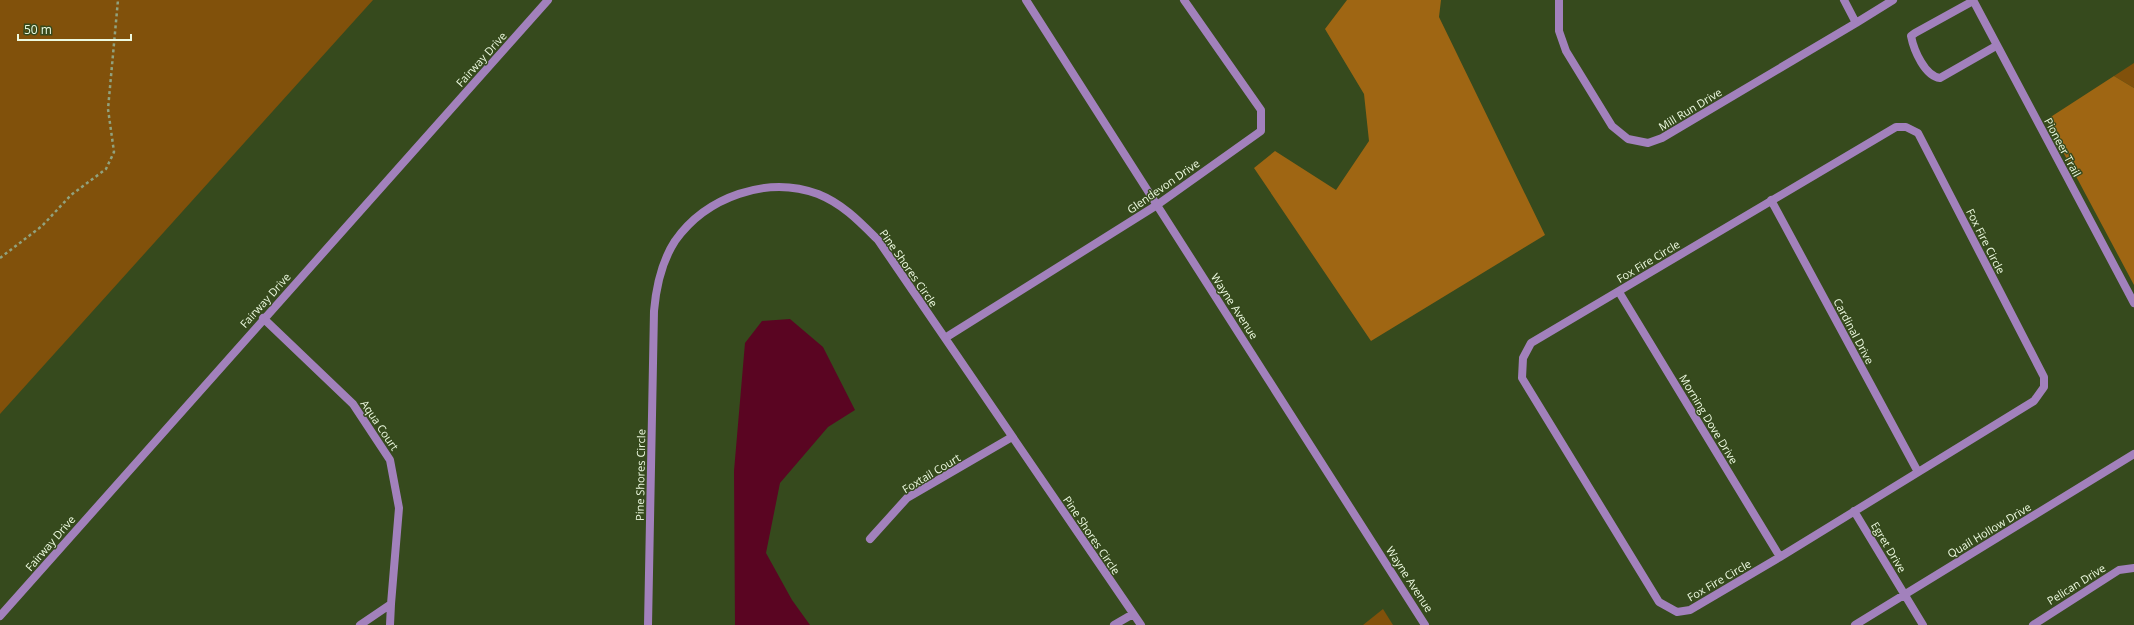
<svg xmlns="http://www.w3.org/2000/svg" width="2134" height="625" font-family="'Open Sans',sans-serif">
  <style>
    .green { fill: #81510b }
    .forest { fill: #9f6613 }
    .water { fill: #5a0522 }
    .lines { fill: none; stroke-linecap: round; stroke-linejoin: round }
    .path { stroke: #91a27e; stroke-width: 2.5; stroke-dasharray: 3 3; stroke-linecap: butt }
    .service { stroke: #a281bc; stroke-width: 8 }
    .minor { stroke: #a281bc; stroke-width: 8 }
    .tertiary { stroke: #a281bc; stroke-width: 8 }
    .labels { text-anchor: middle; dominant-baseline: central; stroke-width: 3; stroke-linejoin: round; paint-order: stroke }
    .street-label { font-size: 11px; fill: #edfae0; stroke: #364a1d }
  </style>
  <rect width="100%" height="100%" fill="#364a1d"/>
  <path class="green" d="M0,0H373L0,414Z
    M2134,63V88L2114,76Z
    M1383,609L1393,625H1363Z"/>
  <path class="forest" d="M1347,0H1441L1439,17L1545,235L1371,341L1254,168L1275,151L1336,190L1369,141L1364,94L1325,29Z
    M2114,76L2134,88V285L2046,120Z"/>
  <path class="water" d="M790,319L823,347L855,410L828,427L780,483L766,553L792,600L810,625H735L734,471L745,343L762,321Z"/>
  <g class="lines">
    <path class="path" d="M0,258L42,226L71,195L106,169L114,152L108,109L118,0"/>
    <path class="service" d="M1973,1L1915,33L1911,36C1914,51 1925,76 1940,78L1996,46"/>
    <path class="minor" d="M1026,0L1425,625
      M1559,0V31L1566,51L1612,126L1628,139L1648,143L1662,138L1856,23L1844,0
      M1856,23L1893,0
      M1896,127H1906L1918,133L2044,377V387L2034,401L1780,557L1690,610L1677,612L1659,602L1522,378L1523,358L1531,343Z
      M1771,200L1918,472
      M1619,292L1780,557
      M263,318L353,404L390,460L399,508L391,604
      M945,338L1157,205L1261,131V110L1184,0
      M1854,511L1923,625
      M870,539L907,498L1012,437
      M0,616L548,0
      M360,625L391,604L390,625
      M648,625L654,311C656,288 662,261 675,241C706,197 767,175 818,194C843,204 860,222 878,240L1141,625
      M1114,625L1133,614
      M1855,625L2134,454
      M2033,625L2119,570L2134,568"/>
    <path class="tertiary" d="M1973,0L2134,303"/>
  </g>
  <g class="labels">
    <g class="street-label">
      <text transform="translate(481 59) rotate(-48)">Fairway Drive</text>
      <text transform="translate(1690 109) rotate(-31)">Mill Run Drive</text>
      <text transform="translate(2063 147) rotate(62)">Pioneer Trail</text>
      <text transform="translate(1163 186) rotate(-35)">Glendevon Drive</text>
      <text transform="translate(1986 241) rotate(63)">Fox Fire Circle</text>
      <text transform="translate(1648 261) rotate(-31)">Fox Fire Circle</text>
      <text transform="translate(909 268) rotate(55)">Pine Shores Circle</text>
      <text transform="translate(265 300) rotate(-48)">Fairway Drive</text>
      <text transform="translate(1235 306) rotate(57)">Wayne Avenue</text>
      <text transform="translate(1854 331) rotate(62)">Cardinal Drive</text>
      <text transform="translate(1709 419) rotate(59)">Morning Dove Drive</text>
      <text transform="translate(380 425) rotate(56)">Aqua Court</text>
      <text transform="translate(931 473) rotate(-31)">Foxtail Court</text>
      <text transform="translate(640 475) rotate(-89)">Pine Shores Circle</text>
      <text transform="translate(1989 530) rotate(-31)">Quail Hollow Drive</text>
      <text transform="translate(1092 535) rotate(56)">Pine Shores Circle</text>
      <text transform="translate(50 543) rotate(-49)">Fairway Drive</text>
      <text transform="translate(1889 547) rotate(59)">Egret Drive</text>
      <text transform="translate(1410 579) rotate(57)">Wayne Avenue</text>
      <text transform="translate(1719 580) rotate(-30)">Fox Fire Circle</text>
      <text transform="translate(2076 584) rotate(-32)">Pelican Drive</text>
    </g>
  </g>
  <path d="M18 34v6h113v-6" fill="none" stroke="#edfae0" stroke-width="2"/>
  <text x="24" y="34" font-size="12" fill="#edfae0" stroke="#364a1d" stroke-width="3" paint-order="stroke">50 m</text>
</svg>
